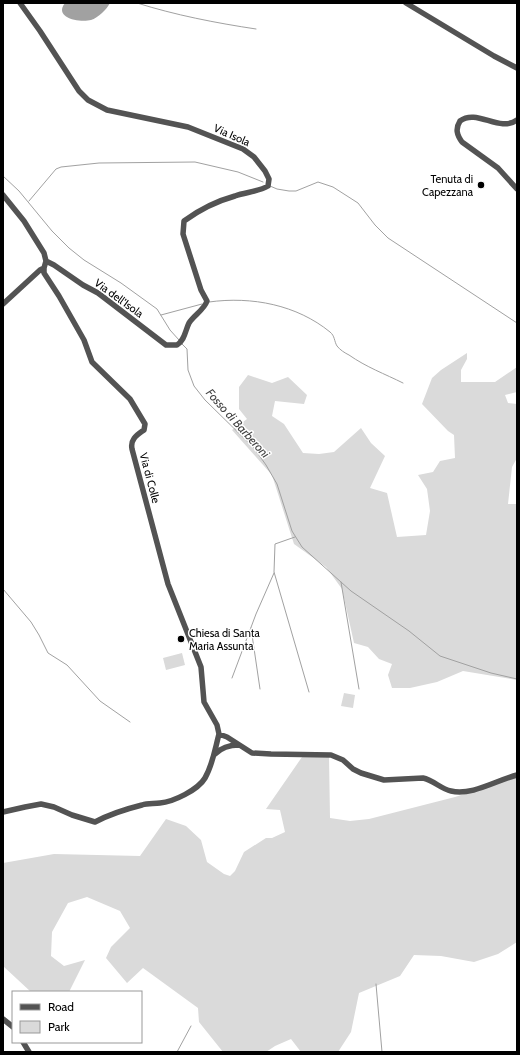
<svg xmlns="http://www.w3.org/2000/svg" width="520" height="1055" font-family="Cabin,sans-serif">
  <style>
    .green { fill: #dadada }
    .water { fill: #a1a1a1 }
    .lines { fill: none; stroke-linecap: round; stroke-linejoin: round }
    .stream { stroke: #a1a1a1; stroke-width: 1 }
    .minor { stroke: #535353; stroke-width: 5.5 }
    .poi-dot { fill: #000; stroke: #fff; stroke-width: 1.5 }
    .labels { text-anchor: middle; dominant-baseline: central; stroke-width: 3; stroke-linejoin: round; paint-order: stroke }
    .street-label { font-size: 11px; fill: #000; stroke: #fff }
    .poi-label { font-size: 11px; fill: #000; stroke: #fff; text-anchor: end }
    .water-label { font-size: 12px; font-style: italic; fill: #424242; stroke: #fff }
  </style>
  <rect width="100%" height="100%" fill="#fff"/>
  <path class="green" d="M467,353V359L461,370V382H495L517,367V392L505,395L508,403L517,404V458L512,467L508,504H517V680L463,671L437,682L410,688H392L388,675L392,664L379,659L368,647L354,643L342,589L326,567L294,544L272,475L232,430L247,419L239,409V387L248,375L272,383L288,377L307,395L304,404L275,401L272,416L284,424L303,453L319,454L334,452L361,428L371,443L385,456L370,488L387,493L397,537L426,535L430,511L427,489L418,475L433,472L440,461L455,458L454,435L448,431L422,404L432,378L441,370Z
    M182,653L185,665L166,670L163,658Z
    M344,693L355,695L353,708L341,706Z
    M329,756L330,818L350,821L369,819L455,797L517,777V942L498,954L474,962L441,956L414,955L400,976L359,993L351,1032L338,1052H301L291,1039L275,1046L266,1052H223L199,1022L198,1008L143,968L127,983L106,958L111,947L130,928L120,911L87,897L68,903L52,932L51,956L64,966L85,960L69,992H31L3,966V863L54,854L140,856L166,819L186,826L201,840L207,862L224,874L230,876L235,871L244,852L266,838H272L285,832L280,810L266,809L302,757Z"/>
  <path class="water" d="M65,3H110C107,9 98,18 91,20C80,23 53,18 65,3Z"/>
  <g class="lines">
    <path class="stream" d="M137,3C175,15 216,23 256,29
      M3,176L19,191L52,231L69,248L84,260L121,283L157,309L170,330L179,340
      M270,186L277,189L289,191H296L318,182L333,187L358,203L375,225L388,238L517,323
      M29,201L56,169L61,167L99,163L195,162L238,172L263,182
      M209,302C252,296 297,305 330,332C335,336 334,341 337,346C340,350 345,353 349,355C366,367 385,374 403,383
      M161,315L202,304
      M182,344L187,349L188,370L194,386L205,400L254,448L266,465L277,484L292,531L302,547L351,591L409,631L440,656L491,673L517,679
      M295,537L275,544L274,572L309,692
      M341,582L359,689
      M3,589L31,622L39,635L48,653L67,665L100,701L130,722
      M251,628L260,689
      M232,678L256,614L274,573
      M376,984L382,1052
      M177,1052L191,1026"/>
    <path class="minor" d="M20,3L40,31L79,91L88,100L107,110L188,127L243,149L254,157L265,171L269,179L268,186C258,192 246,192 235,196C217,201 199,210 184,221L183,234L201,290L207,301C204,310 194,315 189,323C185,331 185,340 177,345H166L98,293L83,285L54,265L46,261
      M406,3L494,56L517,68
      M517,120C499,133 477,108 460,121C455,129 457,135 462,142L498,168L517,189
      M3,195L24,221L44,253L46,261L44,268V273L59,296L84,340L92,362L130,399L145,424L144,430C137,435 130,439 132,449L168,584L201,667L204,702L217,725L219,734
      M3,304L40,270L44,268
      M215,754C222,747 229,745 239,745
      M3,812L25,807L41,804L54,807L72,815L95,822C110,814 126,809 142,805C148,803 154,804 160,803C173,802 198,790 205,778C213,764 215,749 219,734L227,737L252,753L271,754L331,755L343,760L353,769L361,773L384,780L423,778C433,780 441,789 451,791C472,796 497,780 517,775
      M3,1019L13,1027
      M23,1042L29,1052"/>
  </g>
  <g class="poi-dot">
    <circle cx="481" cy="185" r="4"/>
    <circle cx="181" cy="639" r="4"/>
  </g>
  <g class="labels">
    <g class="street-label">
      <text transform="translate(232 135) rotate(24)">Via Isola</text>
      <text transform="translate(119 298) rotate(36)">Via dell'Isola</text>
      <text transform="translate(150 478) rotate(75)">Via di Colle</text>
    </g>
    <g class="poi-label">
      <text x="473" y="179">Tenuta di<tspan x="473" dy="13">Capezzana</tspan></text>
      <text x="189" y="633" text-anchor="start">Chiesa di Santa<tspan x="189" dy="13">Maria Assunta</tspan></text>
    </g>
    <g class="water-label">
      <text transform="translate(238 423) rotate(48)">Fosso di Barberoni</text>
    </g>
  </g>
  <rect width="520" height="1055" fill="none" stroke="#000000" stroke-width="8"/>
  <rect x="12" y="991" width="130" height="52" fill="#ffffff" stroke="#999999"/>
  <rect x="20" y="1004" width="20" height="6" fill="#535353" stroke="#999999"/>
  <text x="48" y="1011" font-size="12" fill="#000000">Road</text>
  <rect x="20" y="1021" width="20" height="12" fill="#dadada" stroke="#999999"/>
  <text x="48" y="1031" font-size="12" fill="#000000">Park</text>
</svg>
